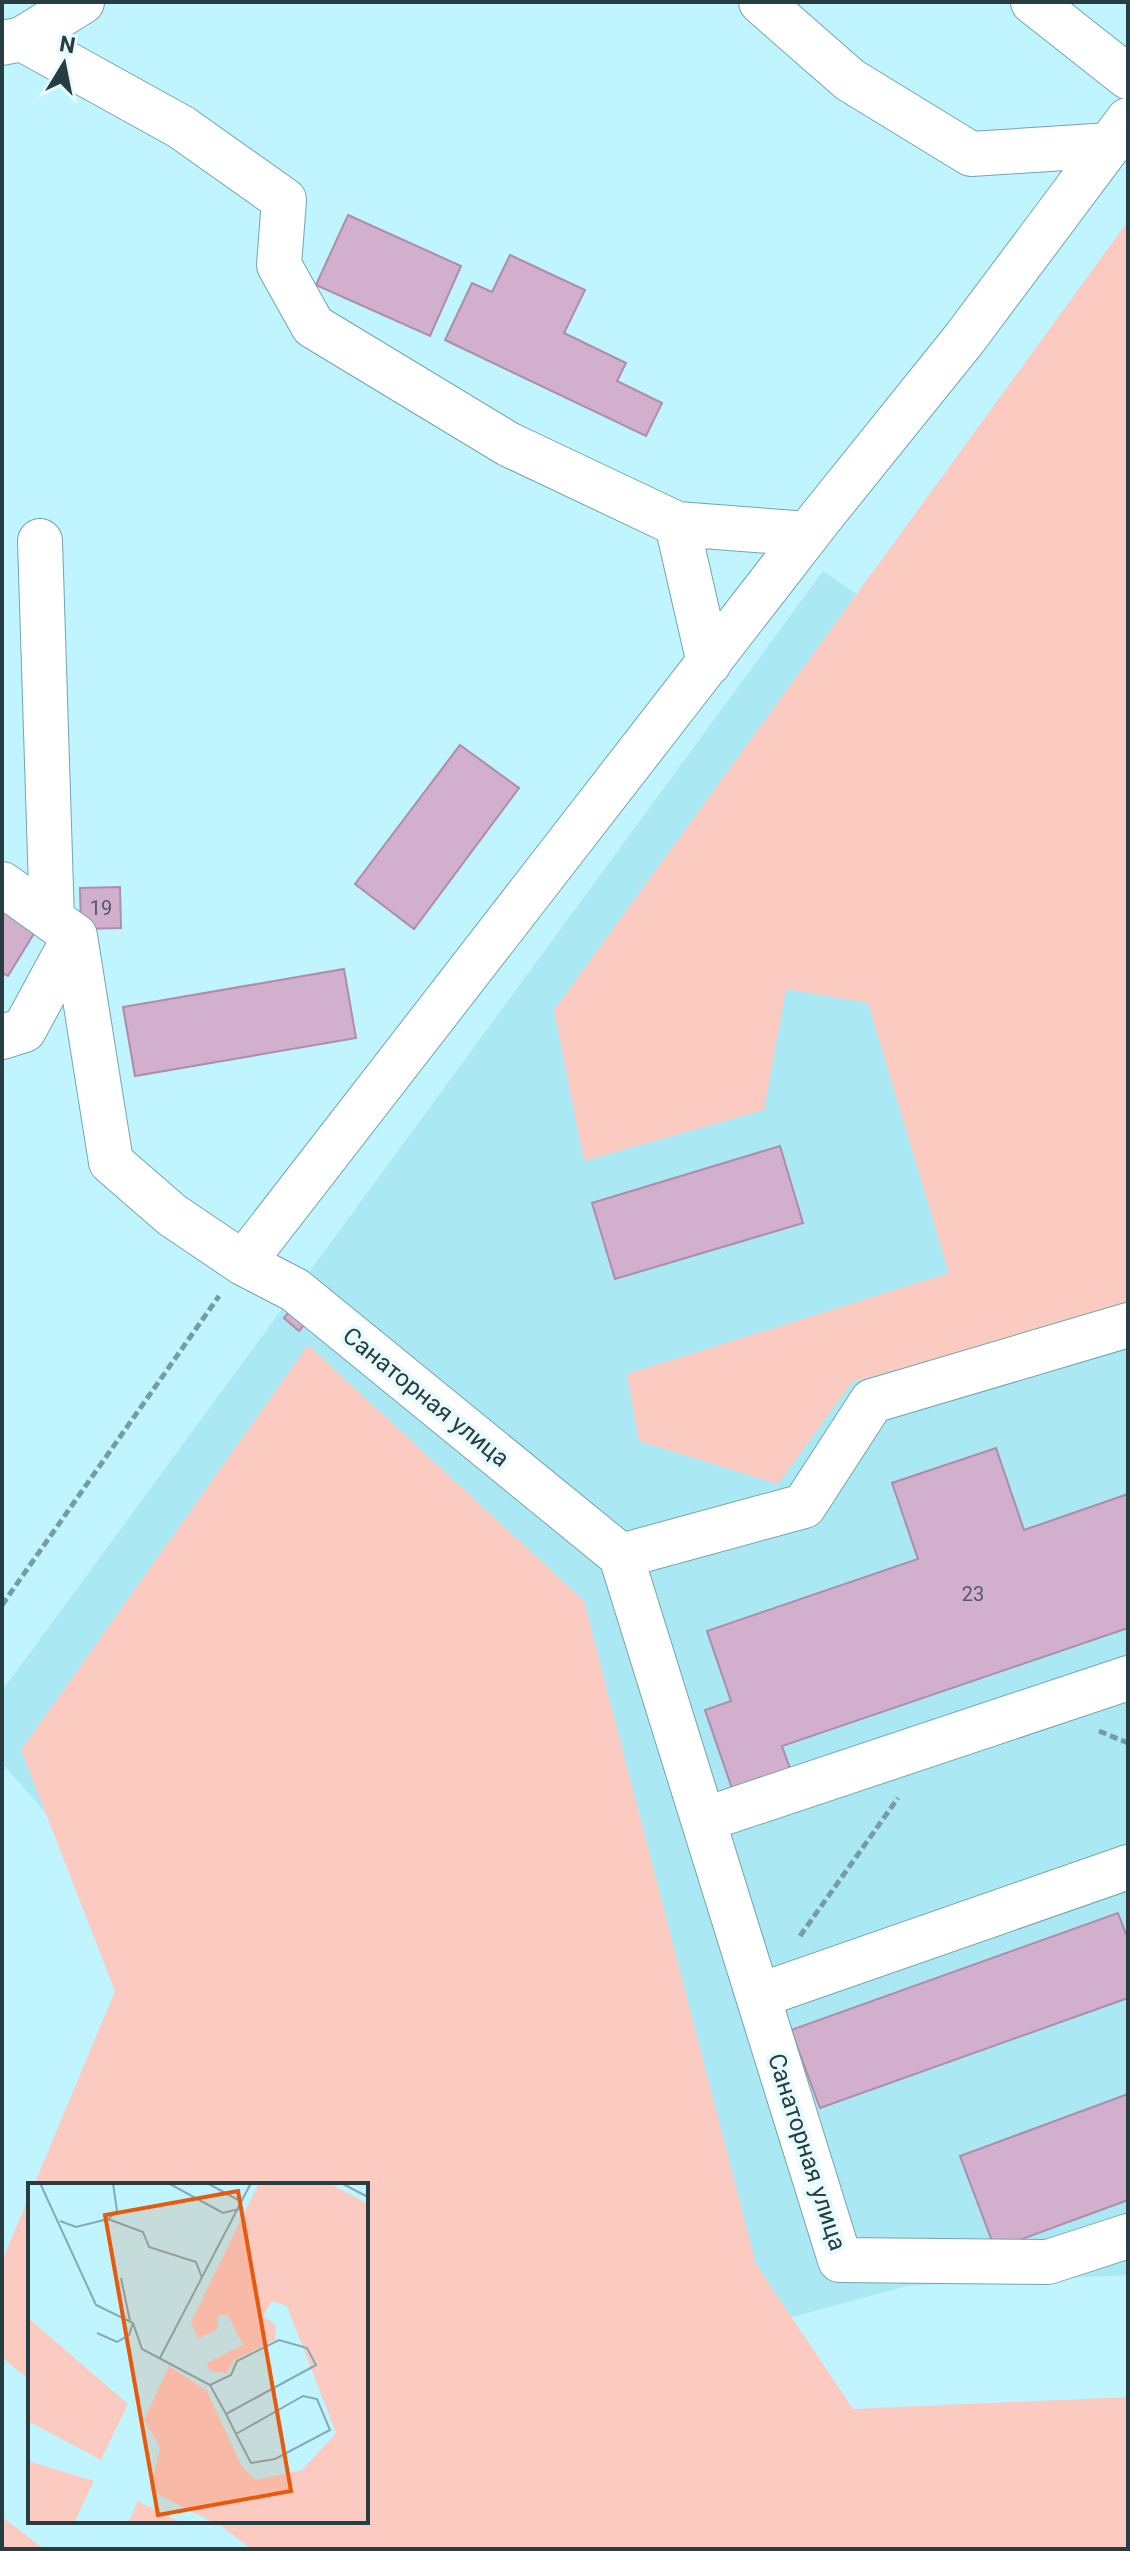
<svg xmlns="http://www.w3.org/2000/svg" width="1130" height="2551" font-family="Roboto,sans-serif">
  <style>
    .built { fill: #aae8f4 }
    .green { fill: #fbcbc1 }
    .building { fill: #d2b0cd; stroke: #ad8da8; stroke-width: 2 }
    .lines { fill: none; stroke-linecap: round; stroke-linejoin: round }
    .minor-casing { stroke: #73a5af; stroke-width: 46 }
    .path { stroke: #779da4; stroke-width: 5; stroke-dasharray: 8 4; stroke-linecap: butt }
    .minor { stroke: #fff; stroke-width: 44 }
    .labels { text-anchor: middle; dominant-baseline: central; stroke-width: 8; stroke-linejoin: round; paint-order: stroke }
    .number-label { font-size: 20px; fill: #525a64 }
    .street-label { font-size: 24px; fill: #283d41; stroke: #e7fbff }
    .inset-road { fill: none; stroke: #83abb2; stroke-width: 2 }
    .view { fill: #e8590c; fill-opacity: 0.15; stroke: #e8590c; stroke-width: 4 }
    .inset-edge { fill: none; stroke: #283d41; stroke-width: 4 }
  </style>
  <rect width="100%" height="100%" fill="#c0f4fe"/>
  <path class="built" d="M823,571L1128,779V2275L907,2286L718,2337L180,1965L2,1763V1691Z"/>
  <path class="green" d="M1128,221V1305L852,1382L778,1484L639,1441L627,1374L949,1273L868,1003L786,989L764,1110L584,1161L554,1010Z
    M308,1345L584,1601L756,2264L853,2409L1128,2397V2549H251L215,2521H366V2185H34L115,1991L21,1750Z
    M30,2194V2380L2,2358V2261Z
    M2,2517L44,2549H2Z"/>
  <path class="building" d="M348,215L461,266L430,336L316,285Z
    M510,255L585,290L564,333L626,363L617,381L662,403L646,436L445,340L472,283L492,292Z
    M460,745L519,788L414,929L355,884Z
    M120,887L121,928L81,929L80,888Z
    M2,906L38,927L8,976L2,973Z
    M344,969L356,1038L135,1076L123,1007Z
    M780,1146L803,1223L615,1279L592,1203Z
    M296,1303L312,1315L299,1331L284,1318Z
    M996,1448L1024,1530L1128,1494V1628L782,1746L794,1780L736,1800L705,1710L731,1701L707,1631L918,1559L892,1483Z
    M1118,1913L1126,1934L1128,1933V1998L820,2108L791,2030Z
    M1128,2094V2200L995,2249L960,2156Z"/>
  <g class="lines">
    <g class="minor-casing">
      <path id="minor" d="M761,2L850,80L971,154L1110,145
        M1033,2L1128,77
        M22,39L181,127L284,200L279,265L313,326L508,444L677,524L709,663
        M2,43L22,39L82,2
        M677,524L808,534
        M40,541L52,920
        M2,884L75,936L111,1162L172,1215L243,1263L295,1290L621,1556L840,2260L1048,2262L1128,2236
        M2,1037L24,1030L75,936
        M243,1263L821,517L965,338L1128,120
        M621,1556L804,1506L872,1401L1128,1325
        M703,1820L1128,1678
        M758,1996L1128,1867"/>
    </g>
    <path class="path" d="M2,1605L219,1296
      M1099,1731L1128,1743
      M800,1936L898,1798"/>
    <use href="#minor" class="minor"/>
  </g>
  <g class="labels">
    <g class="number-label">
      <text x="101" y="908">19</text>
      <text x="973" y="1594">23</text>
    </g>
    <g class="street-label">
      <text transform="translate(426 1397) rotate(39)">Санаторная улица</text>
      <text transform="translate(807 2152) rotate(72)">Санаторная улица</text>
    </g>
  </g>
  <g transform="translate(28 2183)">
    <rect width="340" height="340" fill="#c0f4fe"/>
    <path d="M231,0H301L340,21V340H186L122,307L132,264L116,237L141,183L179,208L213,282L227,297L274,287L308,250L259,123L244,118L235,133L248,142L247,157L206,177L199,190L182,188L179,180L215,162L200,132H190V146L170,156L163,139ZM0,135L100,221L73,277L0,238ZM0,278L66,298L46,340H0ZM110,318L153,340H100Z" fill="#fbcbc1"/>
    <path class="inset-road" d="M12,0L68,122L105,140L114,166L182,202L198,231L208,251L223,280L247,276L302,247L289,216L275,213L208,251M140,0L195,30L211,26M179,0L214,19M313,0L340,14M80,36L115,49L121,64L168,79L174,95M32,38L48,44L80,36L89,28L85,0M93,95L102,138M69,150L89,159L101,152L105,140M132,175L223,0M182,202L203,192L209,178L251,157L279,165L288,182L198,231"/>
    <path class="view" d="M210,8L263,308L130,332L77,32Z"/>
    <rect width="340" height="340" class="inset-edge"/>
  </g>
  <rect width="1130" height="2551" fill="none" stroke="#283d41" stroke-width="8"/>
  <g transform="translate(64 64) rotate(10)" stroke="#e7fbff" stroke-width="6" paint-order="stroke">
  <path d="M0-6L14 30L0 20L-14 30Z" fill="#283d41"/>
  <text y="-12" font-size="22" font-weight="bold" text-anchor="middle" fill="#283d41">N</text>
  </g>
</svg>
